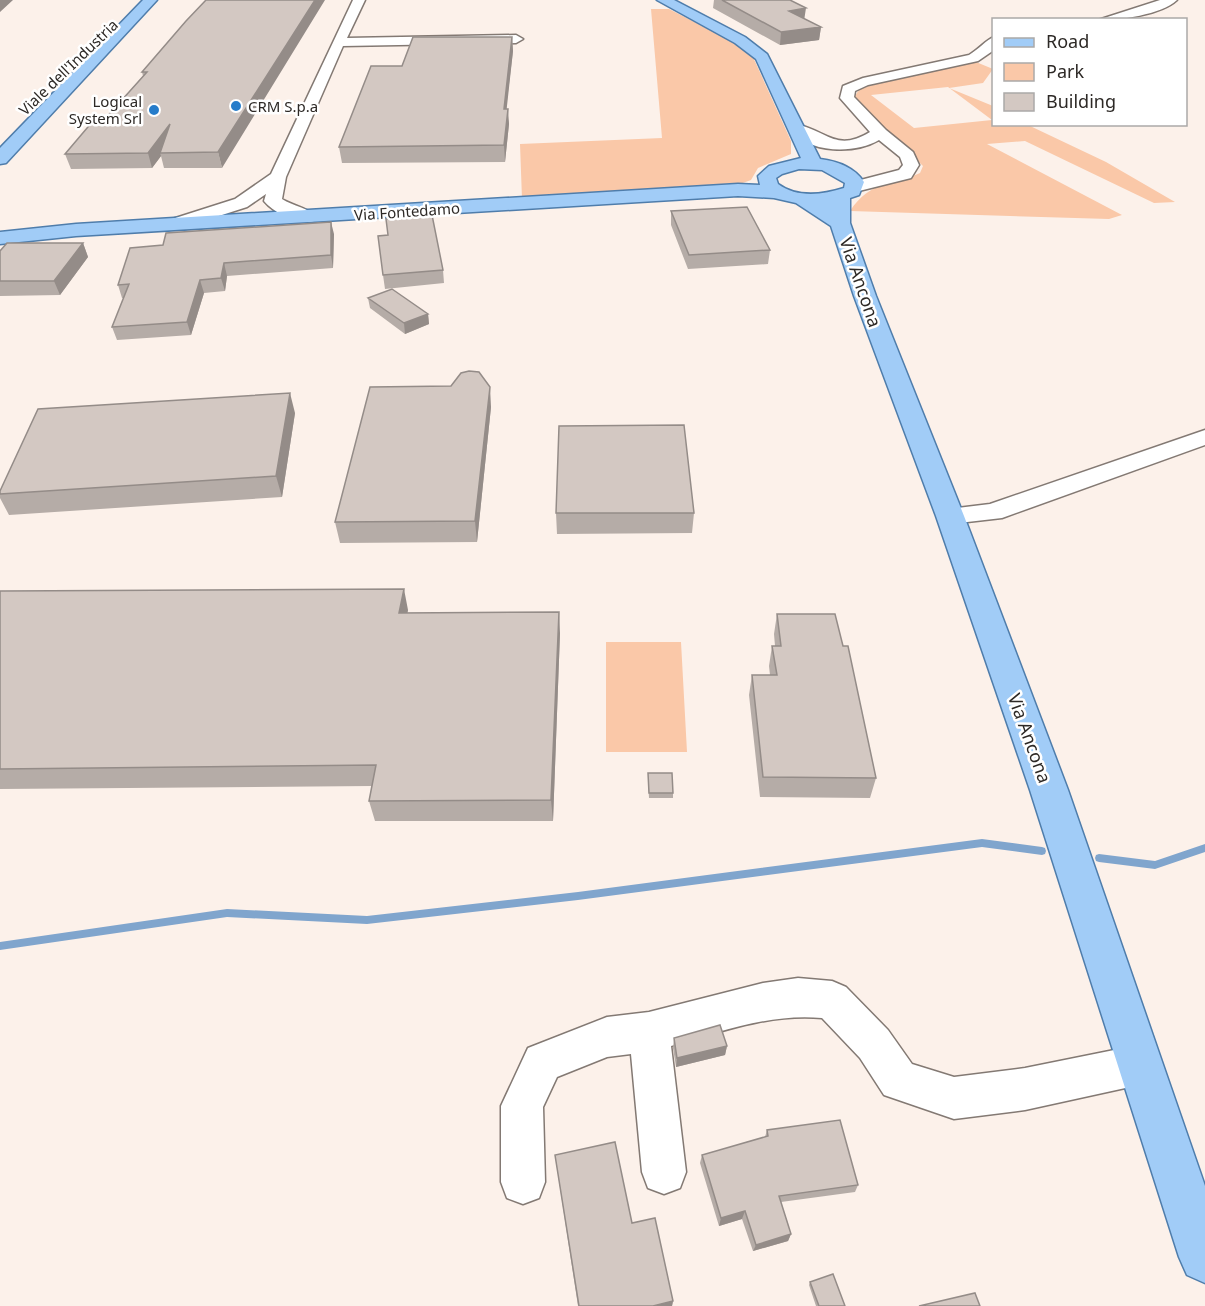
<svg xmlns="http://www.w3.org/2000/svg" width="1205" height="1306" font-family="'Noto Sans',sans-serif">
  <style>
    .green { fill: #fac8a8; fill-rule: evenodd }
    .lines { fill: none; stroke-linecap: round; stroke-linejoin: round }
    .stream { fill: #80a5cd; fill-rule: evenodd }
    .minor-casing { stroke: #837973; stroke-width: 3 }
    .major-casing { stroke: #4f7dab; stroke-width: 3 }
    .minor { fill: #fff; fill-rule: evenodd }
    .major { fill: #a1ccf7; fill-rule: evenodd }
    .wall { fill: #b5aca7 }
    .shaded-wall { fill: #948c88 }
    .building { fill: #d3c8c2; stroke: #948c88; stroke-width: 1.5 }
    .poi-dot { fill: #267cca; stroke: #fff; stroke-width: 2 }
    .labels { text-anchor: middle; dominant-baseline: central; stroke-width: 5; stroke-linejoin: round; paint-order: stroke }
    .far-street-label { font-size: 15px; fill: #2d2926; stroke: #fff }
    .far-poi-label { font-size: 15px; fill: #2d2926; stroke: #fff; text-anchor: end }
    .street-label { font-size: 18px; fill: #2d2926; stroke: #fff }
  </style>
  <rect width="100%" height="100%" fill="#fcf1ea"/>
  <path class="green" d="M651,9H669L738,44L753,57L791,141V154L758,168L751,180L740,184L522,199L520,144L662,138Z
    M976,62L993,69L983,83L949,88L993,106L994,124L1028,125L1106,162L1175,202L1154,203L1025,141L987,144L1122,215L1109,219L850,211C871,180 891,186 920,173L923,166L854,99C858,87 866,86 877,83ZM948,87L992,120L914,128L871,95Z
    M606,642H681L687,752H606Z"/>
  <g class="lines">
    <path class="stream" d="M982,839L1042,847L1045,848L1046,851L1045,854L1042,855L982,847L578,900L367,924L227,917L0,950V942L227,909L367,916L578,892Z
      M1205,844V852L1155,869L1099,862L1096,861L1095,858L1096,855L1099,854L1155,861Z"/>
    <g class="minor-casing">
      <path id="minor" d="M353,0H365L347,38L516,35L523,39L516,43L343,46L286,177L282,199C293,206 309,208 317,217L314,221C299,225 274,213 264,201L266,194L247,207L178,229H166L163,225L166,221L235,199L271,174Z
        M1160,0H1177C1161,15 1120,20 1098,20Z
        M994,37V50L978,61L868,85L855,91L854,97L886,130L913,152L919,165L911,178L855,192L849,191L846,187L849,183L899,170L903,165L900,157L879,140C855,154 810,154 791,130L799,125C828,132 837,152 870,132L840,98L843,86L863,78L969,55C978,50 987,39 994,37Z
        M1205,430V445L1002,518L950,524L941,522L937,516L941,510L990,504Z
        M798,978L832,981L846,987L888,1030L912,1064L954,1077L1025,1068L1139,1045L1154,1051L1160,1065L1154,1079L1139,1085L1025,1110L954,1119L884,1095L860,1058L822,1018C770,1013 720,1032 671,1046L686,1172L680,1188L664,1194L648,1188L642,1172L631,1054L607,1057L557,1077L543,1107L545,1182L539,1198L523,1204L507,1198L501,1182V1106L528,1048L607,1017L649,1012L763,983Z"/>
    </g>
    <g class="major-casing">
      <path id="major" d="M143,0H157L6,163L0,164V148Z
        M657,0H674L745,37L767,54L820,159C837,161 854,167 864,182L859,195L850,198V223L876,296L964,516L1068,790L1205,1186V1283L1187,1275L1179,1257L1030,790L936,516L854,296L831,226L796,203L774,198L738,196L76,236L0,244V232L76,224L738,184L760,185L758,176L769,166L801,158L756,59L735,43ZM799,169L822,170L845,183L844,188C822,195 797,198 778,184L776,178L782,174Z"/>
    </g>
    <use href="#minor" class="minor"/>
    <use href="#major" class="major"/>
  </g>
  <path class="wall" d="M714,0H790L805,19L821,27L819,40L780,45L713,8Z
    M186,21L222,168H164L161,156L152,168L71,169L65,154L103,121L143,76L142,72Z
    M512,37L513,51L506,109L509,124L505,162L342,163L339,147L402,66Z
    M671,211L770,250L768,264L688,269L671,225Z
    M334,234L333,268L227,276L225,291L204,293L191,335L117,340L112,327L124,298H122L118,285Z
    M388,235L443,270L444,283L385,289L383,275Z
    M83,243L88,257L60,295L0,296V251Z
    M368,298L428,314L429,324L405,334L370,308Z
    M491,407L477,542L340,543L335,522Z
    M295,413L282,497L9,515L0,498V491Z
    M556,513H694L692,533L557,534Z
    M0,591L408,610L407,613L560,633L553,821H375L369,801L372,786L0,789Z
    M777,614L843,646L876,778L870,798L760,797L749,695L752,675H770L769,666L772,646H775L774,634Z
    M648,779L673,793V798H649Z
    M674,1038L727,1046L725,1055L676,1067L673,1048Z
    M767,1130L858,1185L855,1192L781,1202L791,1234L788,1241L753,1251L742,1219L719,1226L700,1163L702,1155L765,1137Z
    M555,1155L632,1223L673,1301L672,1306H578Z
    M810,1282L845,1306H816L809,1285Z"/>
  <path class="shaded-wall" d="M0,0H13L0,12Z
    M315,0H325L222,168L218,152Z
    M806,8L804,21L789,11Z
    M821,27L819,40L780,45L781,32Z
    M512,37L513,51L505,124L504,109Z
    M508,109L509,124L505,162L504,145Z
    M170,124L160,153L161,156L152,168L148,153Z
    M331,222L334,234L333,268L331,255Z
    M83,243L88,257L60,295L54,281Z
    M224,263L227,276L225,291L221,278Z
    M200,280L204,293L191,335L187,322Z
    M428,314L429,324L405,334L404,323Z
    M490,387L491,407L477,542L475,521Z
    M290,393L295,413L282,497L276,476Z
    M404,589L408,610L403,634L399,613Z
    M559,612L560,633L553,821L551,800Z
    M727,1046L725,1055L676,1067L677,1058Z
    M745,1211L742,1219L719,1226L721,1218Z
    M791,1234L788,1241L753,1251L756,1245Z
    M673,1301L672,1306H653Z"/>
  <path class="building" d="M206,0H315L218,152L160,153L170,124L148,153L65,154L93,121H103L147,72H142L186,21Z
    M722,0H790L806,8L789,11L821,27L781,32Z
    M413,37H512L504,109H508L504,145L339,147L371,66H402Z
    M747,207L770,250L689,255L671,211Z
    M432,215L443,270L383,275L378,236L388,235L386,219Z
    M331,222V255L224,263L221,278L200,280L187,322L112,327L129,284L118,285L130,248L163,245L166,233Z
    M7,243H83L54,281H0V251Z
    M392,289L428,314L404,323L368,298Z
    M469,371L479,372L490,387L475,521L335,522L370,387L451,386L461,373Z
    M290,393L276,476L0,494V491L38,409Z
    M684,425L694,513H556L559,426Z
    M404,589L399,613L559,612L551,800L369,801L376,765L0,769V591Z
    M777,614H835L843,646H848L876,778L763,777L752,675H777L772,646H781Z
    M648,773H672L673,793H649Z
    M720,1025L727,1046L677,1058L674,1038Z
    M840,1120L858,1185L779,1196L791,1234L756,1245L745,1211L721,1218L702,1155L768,1136L767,1130Z
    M615,1142L632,1223L655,1218L673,1301L653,1306H579L555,1155Z
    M833,1274L845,1306H819L810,1282Z
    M975,1293L980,1306H919Z"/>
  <g class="poi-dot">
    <circle cx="236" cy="106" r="6"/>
    <circle cx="154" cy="110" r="6"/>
  </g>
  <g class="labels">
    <g class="far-street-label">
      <text transform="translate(68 67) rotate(-44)">Viale dell'Industria</text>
      <text transform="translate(407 211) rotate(-4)">Via Fontedamo</text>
    </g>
    <g class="far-poi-label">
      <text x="142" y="101">Logical<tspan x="142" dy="17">System Srl</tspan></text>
      <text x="248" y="106" text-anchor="start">CRM S.p.a</text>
    </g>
    <g class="street-label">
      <text transform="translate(861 282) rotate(71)">Via Ancona</text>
      <text transform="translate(1030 738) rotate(70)">Via Ancona</text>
    </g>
  </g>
  <rect x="992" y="18" width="195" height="108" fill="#ffffff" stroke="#aba9a8" stroke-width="1.5"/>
  <rect x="1004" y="38" width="30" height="9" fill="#a1ccf7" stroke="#aba9a8" stroke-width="1.5"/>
  <text x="1046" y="48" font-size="18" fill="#2d2926">Road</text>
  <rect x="1004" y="63" width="30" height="18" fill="#fac8a8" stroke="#aba9a8" stroke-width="1.5"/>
  <text x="1046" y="78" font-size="18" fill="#2d2926">Park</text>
  <rect x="1004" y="93" width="30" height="18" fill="#d3c8c2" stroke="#aba9a8" stroke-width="1.5"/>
  <text x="1046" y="108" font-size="18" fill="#2d2926">Building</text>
</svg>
